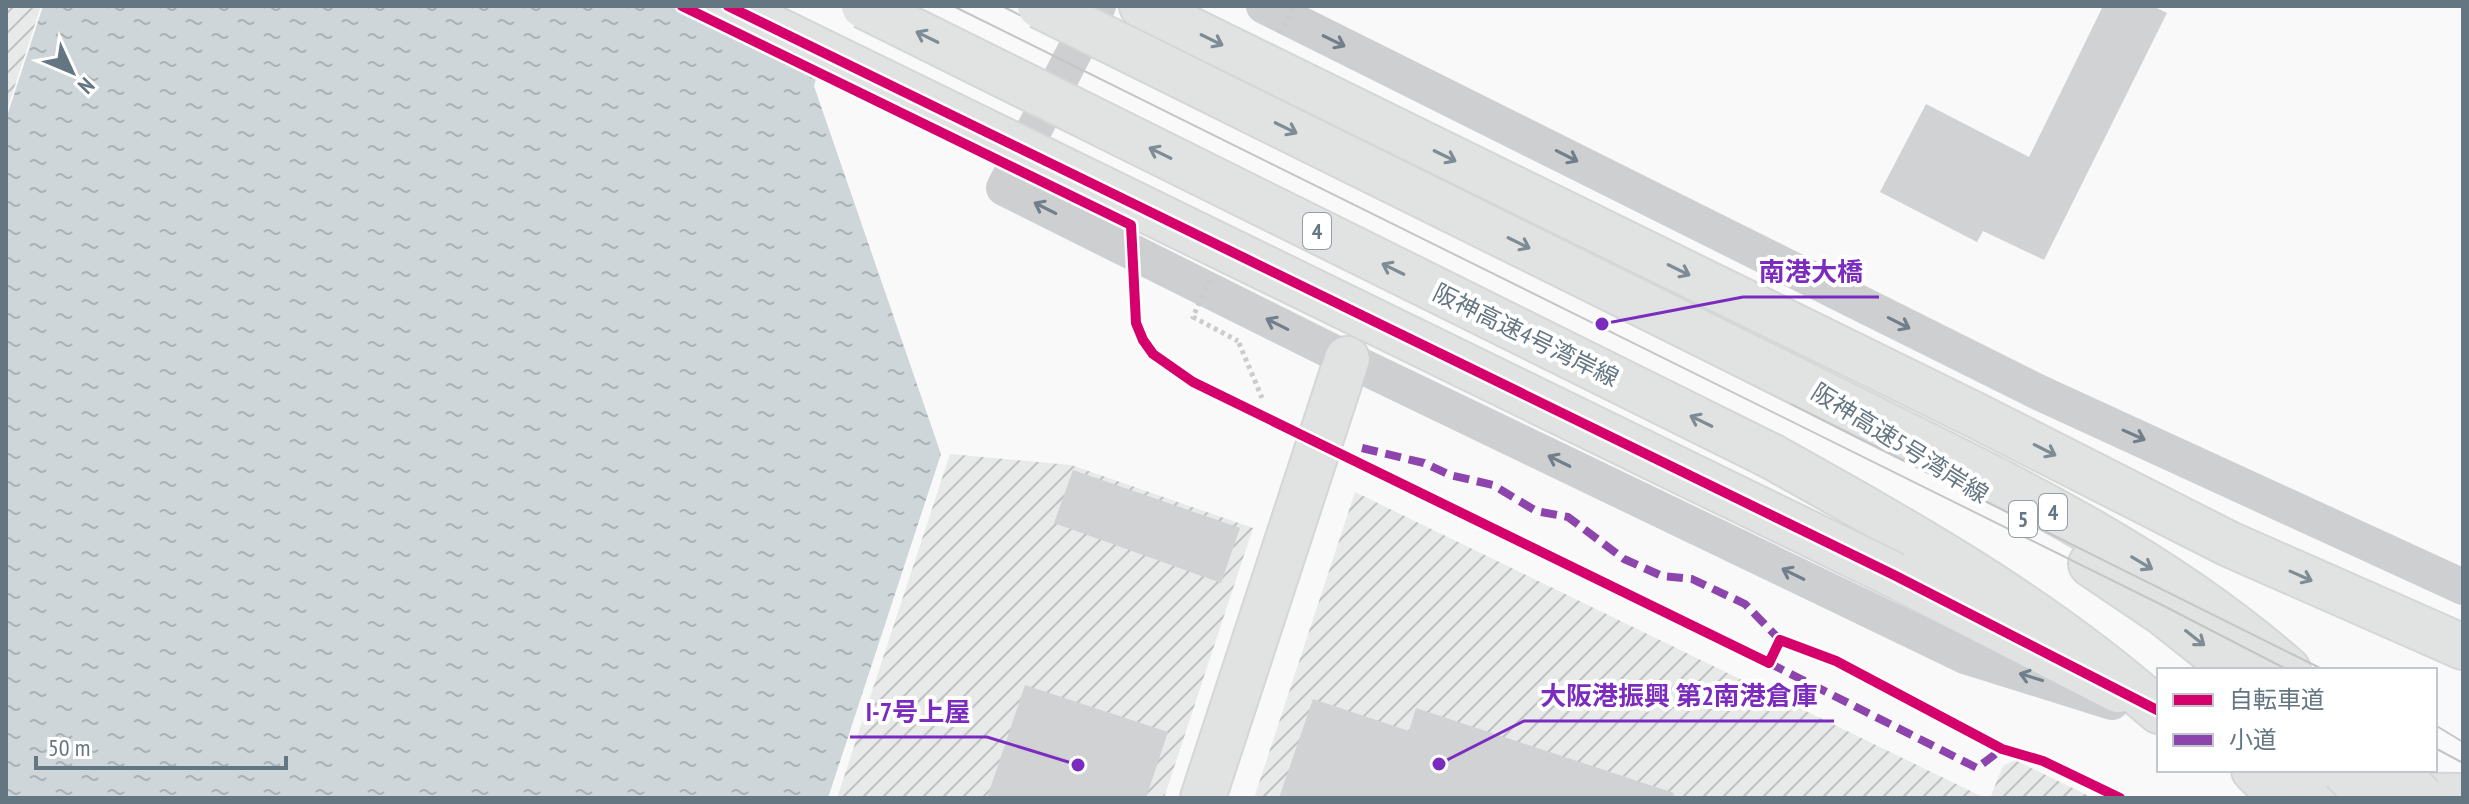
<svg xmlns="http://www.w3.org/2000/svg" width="2469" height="804" font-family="'PT Sans Narrow','Noto Sans JP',sans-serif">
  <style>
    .industrial { fill: url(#industrial-furrows) }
    .water { fill: url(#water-ripples) }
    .pier { fill: #f9f9f9 }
    .building { fill: #d0d2d3 }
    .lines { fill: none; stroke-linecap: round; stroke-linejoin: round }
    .secondary-casing { stroke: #d5d6d7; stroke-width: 48 }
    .highway-casing { stroke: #d5d6d6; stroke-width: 48 }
    .path { stroke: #cbcccd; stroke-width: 5; stroke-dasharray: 4 4; stroke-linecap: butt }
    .street { stroke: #cecfd0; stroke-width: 36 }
    .secondary { stroke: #e1e2e2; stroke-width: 44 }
    .highway { stroke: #e1e2e2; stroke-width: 44 }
    .tram { stroke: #c3c5c6; stroke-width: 2 }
    .secondary-bridge-casing { stroke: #d5d6d7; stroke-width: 48; stroke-linecap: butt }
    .highway-bridge-casing { stroke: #d5d6d6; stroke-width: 48; stroke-linecap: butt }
    .path-bridge { stroke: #cbcccd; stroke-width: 5; stroke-dasharray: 4 4; stroke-linecap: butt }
    .secondary-bridge { stroke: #e1e2e2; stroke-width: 44 }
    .highway-bridge { stroke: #e1e2e2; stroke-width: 44 }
    .quiet { stroke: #8e44ad; stroke-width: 8; stroke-dasharray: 16 8; stroke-linecap: butt }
    .cycleway-casing { stroke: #fff; stroke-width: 15 }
    .cycleway { stroke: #d6006c; stroke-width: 10 }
    .oneway { stroke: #7e8c96 }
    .oneway2 { stroke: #707f8b }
    .labels { text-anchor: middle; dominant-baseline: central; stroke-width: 8; stroke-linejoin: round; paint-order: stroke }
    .shield { fill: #fff; stroke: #939fa8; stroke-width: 2 }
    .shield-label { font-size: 22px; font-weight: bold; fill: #657683 }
    .street-label { font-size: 24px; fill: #657683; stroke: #fff }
    .leader { fill: none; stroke: #7b2cbf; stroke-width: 3 }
    .callout-dot { fill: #7b2cbf; stroke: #fff; stroke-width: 3 }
    .callout-label { font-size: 26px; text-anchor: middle; font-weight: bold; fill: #7b2cbf; stroke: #fff; stroke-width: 8; stroke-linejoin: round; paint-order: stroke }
  </style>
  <defs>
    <pattern id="industrial-furrows" width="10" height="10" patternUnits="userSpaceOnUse" patternTransform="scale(2)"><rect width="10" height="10" fill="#e8e9e9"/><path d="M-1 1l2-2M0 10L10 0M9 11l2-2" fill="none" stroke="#c0c1c2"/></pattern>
    <pattern id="water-ripples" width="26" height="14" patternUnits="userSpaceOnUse" patternTransform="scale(2)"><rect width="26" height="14" fill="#ced6d9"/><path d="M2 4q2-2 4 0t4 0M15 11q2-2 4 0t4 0" fill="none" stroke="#abb2b5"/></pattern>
  </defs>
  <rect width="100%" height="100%" fill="#f9f9f9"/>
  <path class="industrial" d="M6,6H41L6,113Z
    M950,454L1071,465L1253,528L1164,798H837Z
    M1355,492L1985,798H1254Z
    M2015,760L2093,798H1990L2003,766Z"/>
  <path class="water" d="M43,6H836L814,86L941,454L828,798H6V119Z"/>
  <path class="pier" d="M671,6H840L820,79Z"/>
  <path class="building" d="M2103,6H2153L2167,13L2044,260L1983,231L1977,242L1880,192L1926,104L2029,157Z
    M1073,470L1240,528L1221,583L1054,523Z
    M1025,685L1168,732L1146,798H987Z
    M1313,699L1409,731L1416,708L1674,793L1673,798H1279Z"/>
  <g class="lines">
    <g class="secondary-casing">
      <path id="secondary" d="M1142,6L1975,415L2229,544L2463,647
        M1894,575L2118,690
        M2277,770L2301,782L2346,795L2463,796
        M1203,798L1347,359"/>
    </g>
    <g class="highway-casing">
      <path id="highway" d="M1801,383C1968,467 2147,545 2288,670
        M1771,456C1907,532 2042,607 2159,711
        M2091,564L2162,612L2235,670
        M2254,770L2282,798"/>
    </g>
    <path class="path" d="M1239,343L1262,398"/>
    <path class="street" d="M1098,6L1004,188L1347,359L1965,656L2112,702
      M1264,6L2038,392L2463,587"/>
    <use href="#secondary" class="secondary"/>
    <use href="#highway" class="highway"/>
    <path class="tram" d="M953,6L2164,606L2288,670
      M1002,6L1864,441L2324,670
      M2435,725L2463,742
      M2435,748L2463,763"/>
    <g class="secondary-bridge-casing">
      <path id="secondary-bridge" d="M728,6L1894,575"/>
    </g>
    <g class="highway-bridge-casing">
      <path id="highway-bridge" d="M864,6L1771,456
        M1040,6L1801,383
        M2343,770L2371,798
        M2394,770L2422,798"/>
    </g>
    <path class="path-bridge" d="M1279,33L1295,6
      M1209,280L1193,317L1238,341"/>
    <use href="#secondary-bridge" class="secondary-bridge"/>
    <use href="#highway-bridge" class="highway-bridge"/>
    <path class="quiet" d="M1362,448L1424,463L1450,475L1493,485L1536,511L1568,517L1624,559L1662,576L1692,579L1745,604L1780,640L1786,642
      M1769,663L1977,768L2002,749"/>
    <g class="cycleway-casing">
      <path id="cycleway" d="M682,6L1131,225L1136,323L1143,340L1153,354L1193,382L1769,663L1780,640L1836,661L2002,749L2043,761L2120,798
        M728,6L1894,575L2159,711"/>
    </g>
    <use href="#cycleway" class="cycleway"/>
  </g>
  <defs><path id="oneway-shaft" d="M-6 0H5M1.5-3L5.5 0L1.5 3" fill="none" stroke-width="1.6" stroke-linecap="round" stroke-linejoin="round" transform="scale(2)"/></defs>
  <g class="oneway">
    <use href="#oneway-shaft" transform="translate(927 37) rotate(-154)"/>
    <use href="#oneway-shaft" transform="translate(1212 40) rotate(26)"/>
    <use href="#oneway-shaft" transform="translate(1286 128) rotate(26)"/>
    <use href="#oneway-shaft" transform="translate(1160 153) rotate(-154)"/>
    <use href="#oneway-shaft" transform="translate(1445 156) rotate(26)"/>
    <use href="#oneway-shaft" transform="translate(1519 243) rotate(26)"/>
    <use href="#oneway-shaft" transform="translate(1393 269) rotate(-154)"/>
    <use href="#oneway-shaft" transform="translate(1679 270) rotate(26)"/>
    <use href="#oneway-shaft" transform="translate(1701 421) rotate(-154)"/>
    <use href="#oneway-shaft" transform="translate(2045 450) rotate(27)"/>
    <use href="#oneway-shaft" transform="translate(2142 563) rotate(31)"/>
    <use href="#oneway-shaft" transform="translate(2301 576) rotate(24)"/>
    <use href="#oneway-shaft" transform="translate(2195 638) rotate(38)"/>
  </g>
  <g class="oneway2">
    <use href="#oneway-shaft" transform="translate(1334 41) rotate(26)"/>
    <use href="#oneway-shaft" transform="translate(1567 156) rotate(27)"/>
    <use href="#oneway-shaft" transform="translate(1045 208) rotate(-153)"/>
    <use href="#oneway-shaft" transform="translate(1899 323) rotate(27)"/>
    <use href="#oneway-shaft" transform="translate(1277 324) rotate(-153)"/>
    <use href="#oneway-shaft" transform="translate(2134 435) rotate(24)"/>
    <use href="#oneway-shaft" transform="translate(1559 461) rotate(-154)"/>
    <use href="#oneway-shaft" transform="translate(1793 574) rotate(-154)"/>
    <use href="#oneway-shaft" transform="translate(2031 677) rotate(-163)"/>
  </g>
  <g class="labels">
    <g class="shield">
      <rect x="1303" y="213" width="28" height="36" rx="6"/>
      <rect x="2039" y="494" width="28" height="36" rx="6"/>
      <rect x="2009" y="501" width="28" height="36" rx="6"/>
    </g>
    <g class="shield-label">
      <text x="1317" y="231">4</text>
      <text x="2053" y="512">4</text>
      <text x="2023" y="519">5</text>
    </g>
    <g class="street-label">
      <text transform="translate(1526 335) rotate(26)">阪神高速4号湾岸線</text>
      <text transform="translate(1900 443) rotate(32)">阪神高速5号湾岸線</text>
    </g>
  </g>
  <path class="leader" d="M1602 324L1743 297H1879M1439 764L1524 721H1834M1078 765L987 737H850"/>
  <g class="callout-dot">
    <circle cx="1602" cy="324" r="8"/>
    <circle cx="1439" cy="764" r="8"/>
    <circle cx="1078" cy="765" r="8"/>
  </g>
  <g class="callout-label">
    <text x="1811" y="281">南港大橋</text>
    <text x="1679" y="705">大阪港振興 第2南港倉庫</text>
    <text x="918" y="721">I-7号上屋</text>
  </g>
  <rect width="2469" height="804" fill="none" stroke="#657683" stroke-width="16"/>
  <rect x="2157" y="668" width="280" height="104" fill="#ffffff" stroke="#c1c8cd" stroke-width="2"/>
  <rect x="2173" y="694" width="40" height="12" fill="#d6006c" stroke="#c1c8cd" stroke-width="2"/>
  <text x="2229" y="708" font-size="24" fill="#657683">自転車道</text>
  <rect x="2173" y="734" width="40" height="12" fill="#8e44ad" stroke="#c1c8cd" stroke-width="2"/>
  <text x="2229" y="748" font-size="24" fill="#657683">小道</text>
  <g transform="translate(72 72) rotate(134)" stroke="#ffffff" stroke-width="6" paint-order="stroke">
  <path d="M0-6L14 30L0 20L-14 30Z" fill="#657683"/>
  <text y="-12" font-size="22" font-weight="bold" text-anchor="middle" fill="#657683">N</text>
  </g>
  <path d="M36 756v12h250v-12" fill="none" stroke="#657683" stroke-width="4"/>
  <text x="48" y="756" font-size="24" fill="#657683" stroke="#ffffff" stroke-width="6" paint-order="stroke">50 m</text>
</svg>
